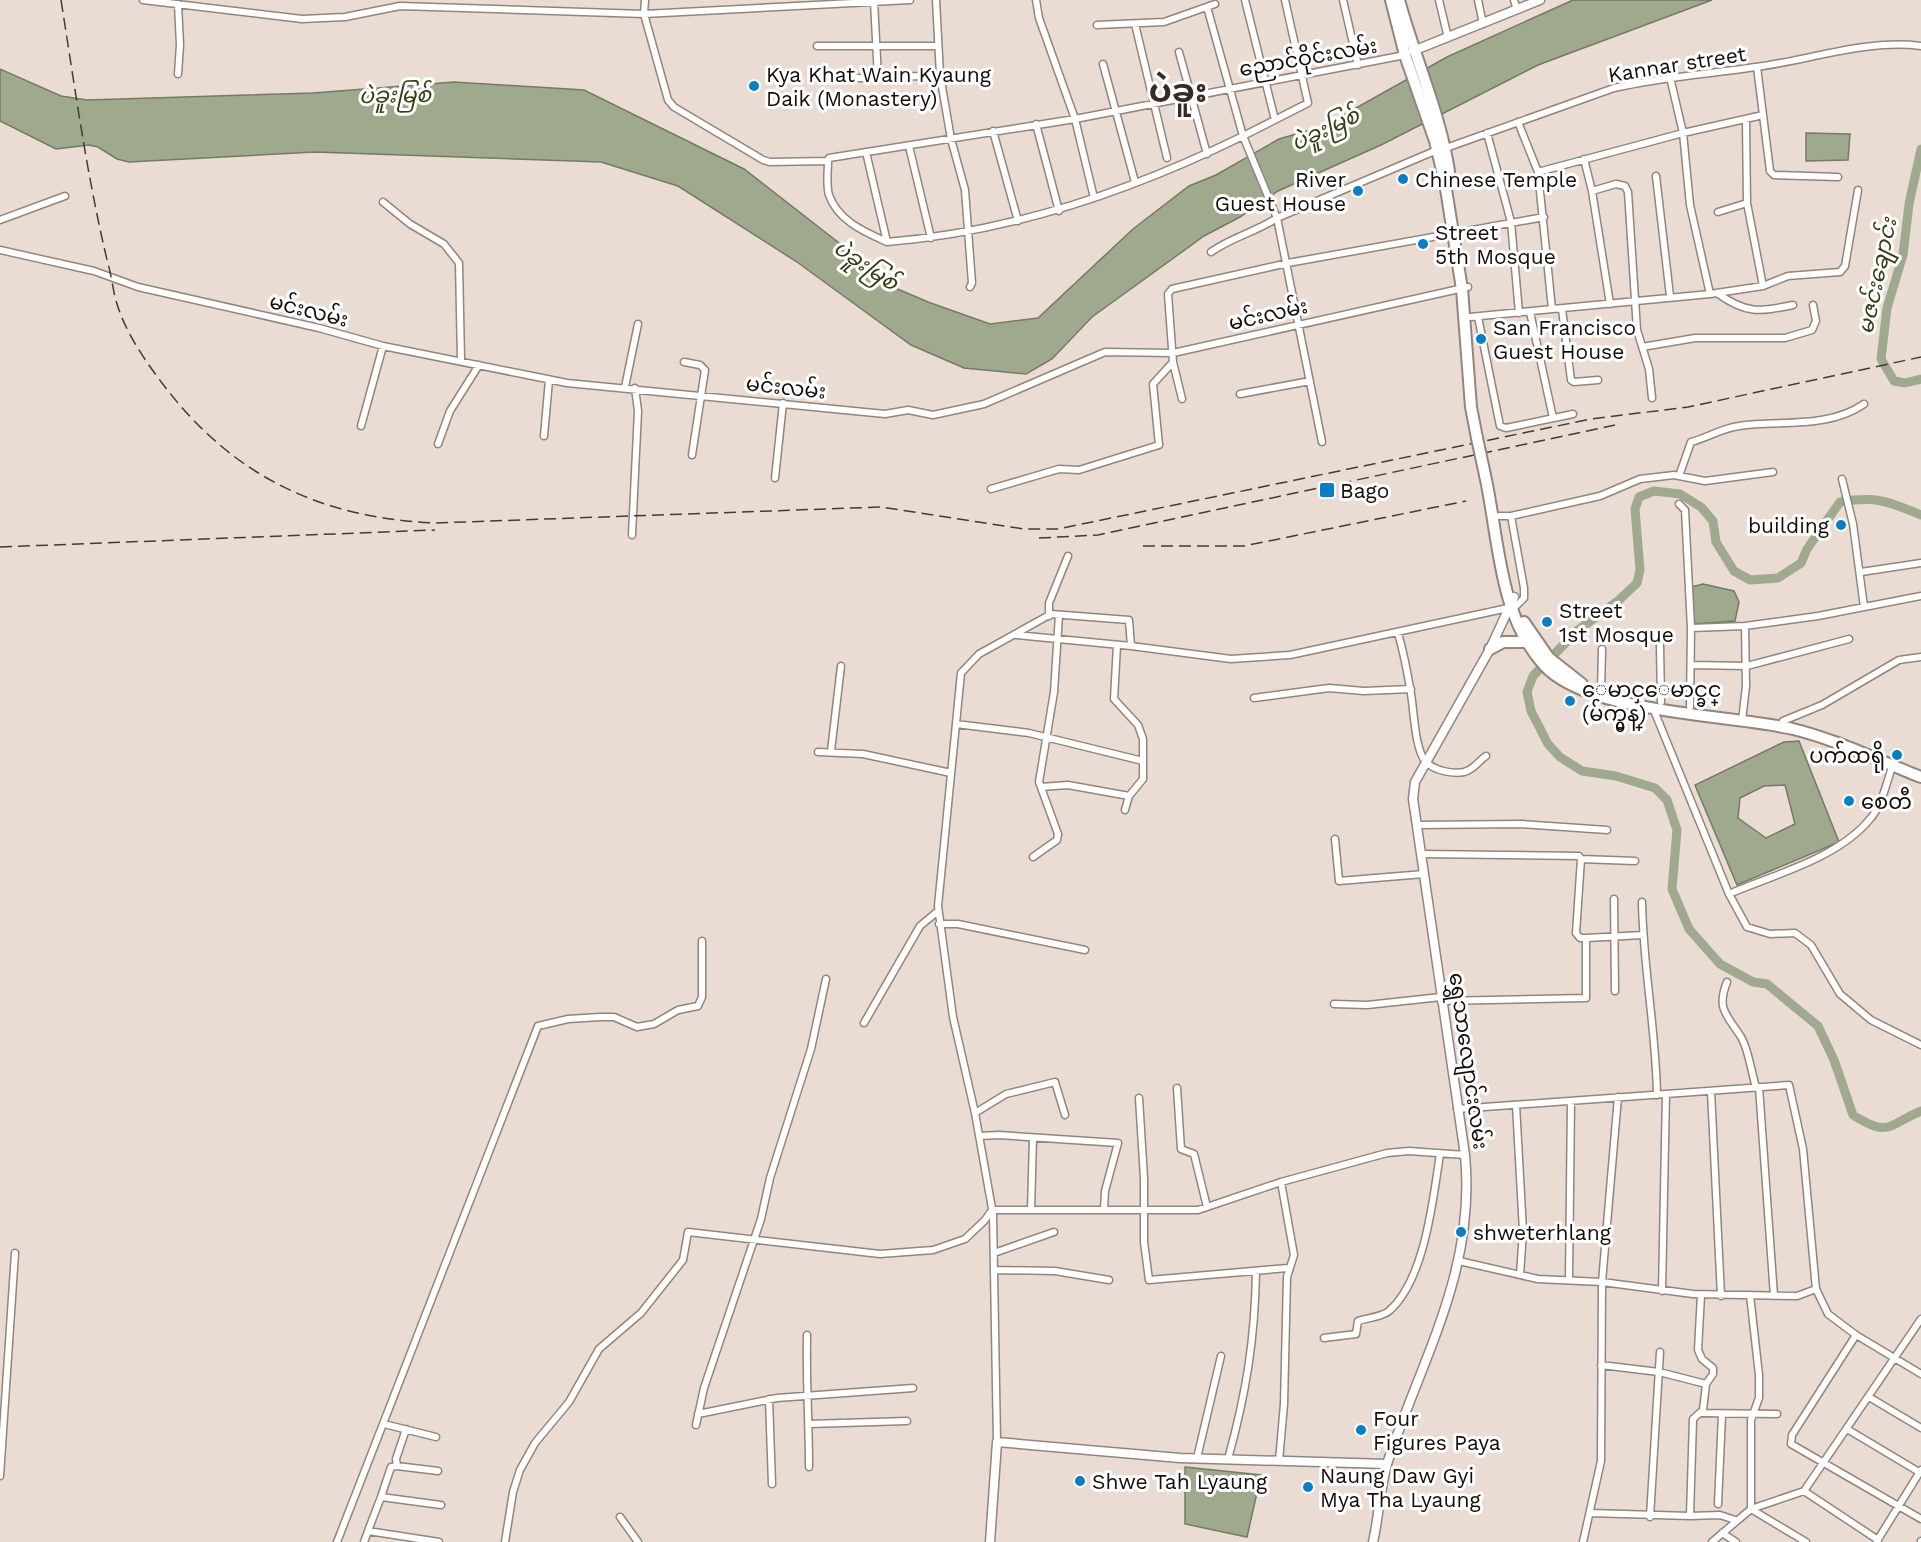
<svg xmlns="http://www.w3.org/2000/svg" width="1921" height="1542" font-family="'Work Sans','Noto Sans Myanmar',sans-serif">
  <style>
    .water { fill: #9fa98d; stroke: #757a66; stroke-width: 1.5; fill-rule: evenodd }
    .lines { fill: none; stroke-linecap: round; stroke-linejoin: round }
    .river { stroke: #9fa98d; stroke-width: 9 }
    .street-casing { stroke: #92857d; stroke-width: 9 }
    .secondary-casing { stroke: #92857d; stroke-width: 11 }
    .highway-casing { stroke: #92857d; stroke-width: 14 }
    .street { stroke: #fff; stroke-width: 6 }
    .secondary { stroke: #fff; stroke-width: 8 }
    .highway { stroke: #fff; stroke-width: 10 }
    .rail { stroke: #433b37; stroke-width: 1.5; stroke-dasharray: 12 6; stroke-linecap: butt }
    .highway-bridge-casing { stroke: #92857d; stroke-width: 14; stroke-linecap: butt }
    .highway-bridge { stroke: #fff; stroke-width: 10 }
    .poi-dot { fill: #087ec7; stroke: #fff; stroke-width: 2 }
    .labels { text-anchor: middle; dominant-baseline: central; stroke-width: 6; stroke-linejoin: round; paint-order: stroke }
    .street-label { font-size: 21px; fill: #120d0a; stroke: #fff }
    .poi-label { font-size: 21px; fill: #120d0a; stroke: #fff; text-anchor: start }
    .water-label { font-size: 22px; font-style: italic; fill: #323f10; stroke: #fff }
    .town-label { font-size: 33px; font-weight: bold; fill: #352b24; stroke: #fff }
  </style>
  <rect width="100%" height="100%" fill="#eadcd3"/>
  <path class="water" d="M1573,0H1712L1538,65L1381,145L1278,191L1240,217L1204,236L1092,317L1052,359L1026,374L964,368L911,345L797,262L678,186L601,162L315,152L129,162L117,159L98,147L89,145L56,149L0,121V69L61,96L87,100L313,93L454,82L584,90L744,169L852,253L879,281L928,302L990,324L1038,318L1133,229L1189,186L1216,175L1279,139L1324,126L1447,57Z
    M1806,133L1850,134L1848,160L1806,161Z
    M1703,584L1734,591L1739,602L1735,621L1693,624L1691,587Z
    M1799,741L1839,842L1737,885L1695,785L1784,742ZM1785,785L1795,824L1766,838L1738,818L1740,798L1764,786Z
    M1185,1467L1261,1475L1247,1537L1185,1524Z"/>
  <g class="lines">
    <path class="river" d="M1921,149L1909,204L1903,255L1887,308L1881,359L1894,381L1905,383L1921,379
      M1921,515C1887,501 1877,496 1840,502L1807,549L1801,563L1778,578L1750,580L1734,571L1716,542L1713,521L1701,507L1680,494L1654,491L1639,497L1635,509L1640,570L1637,583L1618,601L1578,630L1533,676L1527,692L1531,711L1548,744L1560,757L1582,771L1616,776L1655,788L1667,800L1677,830L1672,889L1689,929L1720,964L1753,982L1767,984L1818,1026L1834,1060L1853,1115C1889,1138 1888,1125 1921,1111"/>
    <g class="street-casing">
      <path id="street" d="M143,0L302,19L345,17L400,6L644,14L910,0
        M645,0L644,14L668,100L674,107L763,160L770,162L828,161L829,158L1075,119L1405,55
        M936,0L940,75L951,139L965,190L972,283L970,287
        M1036,0L1039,18L1075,119L1094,198
        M1245,0L1275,120
        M1343,0L1358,65
        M1439,0L1448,38
        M1478,0L1483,24
        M1514,0L1517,10
        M874,1L878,78L940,75
        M178,4L180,45L178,74
        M1207,7L1243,136L1308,103L1285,0
        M1135,24L1167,158
        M1097,25L1164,22L1215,4
        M817,46H938
        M1179,52L1207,154
        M1103,64L1135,182
        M1670,77L1683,133L1690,205L1710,294
        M826,78H878
        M1763,115L1770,171L1774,175L1838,177
        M1746,120L1747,203L1763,286
        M1518,122L1538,172L1552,309
        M1036,124L1059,211
        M993,131L1018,221
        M1487,133L1511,222L1519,313
        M909,146L931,238
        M1446,148L1614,88C1661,77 1709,74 1756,67C1810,60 1867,39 1921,46
        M866,152L887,242C1012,232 1131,191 1243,136L1277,218C1256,232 1232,237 1211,252
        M1584,159L1592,191
        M828,161C828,171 826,185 829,195C838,221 865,232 887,242
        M1538,172L1683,133L1763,115L1757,67
        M1656,176L1670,296
        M383,202L410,224L444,244L459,263L461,360
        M1718,212L1747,203
        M0,220L65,196
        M0,250L94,271L138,287L319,328L383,346L567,383L885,414L908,410L933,415L984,404L1105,352L1173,353L1468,287
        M1717,293C1746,314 1759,312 1793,305
        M1610,304L1592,191L1616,184L1625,186L1628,192L1637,330L1649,369L1652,398
        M1562,309L1571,380L1574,382L1598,380
        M1530,312L1553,418
        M1470,317L1710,294L1763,286L1788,276L1840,272L1845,266L1858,190
        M1478,317L1500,426L1506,428L1573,414
        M1642,347L1695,338H1785L1812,330L1816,321L1813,305
        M684,362L700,365L705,370L692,455
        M1173,362L1182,399
        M625,387L638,324
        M1240,394L1310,381
        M361,426L383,346
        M544,436L549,380
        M1322,442L1277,218L1437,150
        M438,444L450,411L479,365
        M1679,476L1691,442C1707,438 1722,428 1739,426C1780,420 1828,429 1864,404
        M775,478L783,403
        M1842,479L1853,524L1864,607
        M991,489L1059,469L1079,470L1159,445L1153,384L1173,362L1168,294L1172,289L1288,263L1544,217
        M1679,504L1685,510L1691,628L1690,707
        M1499,516H1511L1600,496L1640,479L1674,475L1705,481L1773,472
        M1511,516L1524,588V598L1512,610
        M632,535L638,411L635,388
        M1861,572L1921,563
        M1049,616V603L1068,556
        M1691,628L1745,626L1818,616L1921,596
        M1398,633C1403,651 1407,670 1410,688C1414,706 1414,747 1425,761C1434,771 1452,774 1464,772C1475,769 1478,761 1486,756
        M1016,635L1131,646
        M1117,645L1114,699L1138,725L1143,739V779L1129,796L1125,810
        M1660,645L1661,702
        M1692,665L1747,666L1849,639
        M1601,692L1602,649
        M1254,698L1329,688L1364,691L1411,689
        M1653,708L1729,894L1747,927L1770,934L1795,933L1811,945L1840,994L1871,1020L1921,1045
        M1742,721L1746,686L1745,626
        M1783,721L1822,705L1899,660L1921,657
        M956,724L1029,733L1143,761
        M831,751L841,666
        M818,752L863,754L951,773
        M1041,787L1068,785L1129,796
        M1417,825L1521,824L1607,830
        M1335,839L1339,881L1424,874
        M1421,854L1579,856L1581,859L1576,933L1580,938H1586V998L1441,1001
        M1033,857L1057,840L1058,834L1039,782L1054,692L1059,615
        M1581,859L1635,861
        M1729,894C1775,874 1837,859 1870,819C1882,806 1887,781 1893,764
        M1614,899L1615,991
        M1642,902C1643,967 1656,1030 1657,1095
        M939,924H958L1085,950
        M1586,938L1643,935
        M1727,982C1716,1009 1727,1015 1741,1037C1749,1050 1751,1072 1756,1087
        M1334,1004L1367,1005L1441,997
        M864,1023L920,926L938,911
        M1759,1087L1774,1296
        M1177,1088L1181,1149L1194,1154L1207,1207
        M1711,1091L1721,1296
        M1139,1098L1144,1178V1242L1149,1280L1288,1268
        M1516,1105L1523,1231L1520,1275
        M1457,1109L1789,1085L1803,1149L1816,1289L1828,1314L1856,1335L1921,1374
        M975,1113L1006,1094L1055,1082L1065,1115
        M979,1136L999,1135L1118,1143L1105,1191L1104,1210
        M1031,1210L1033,1138
        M994,1253L1054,1232
        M1459,1261L1538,1279L1602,1282L1693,1294L1797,1296L1816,1289
        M994,1270L1055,1271L1109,1280
        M1569,1280L1571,1101
        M1662,1291L1666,1094
        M1750,1295L1759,1375V1398L1751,1420V1509L1806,1542
        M807,1335C806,1380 809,1423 809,1467
        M1856,1335L1792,1435L1791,1444L1921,1519
        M1324,1338L1356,1334L1358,1321C1367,1318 1382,1317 1389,1311C1425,1280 1433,1199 1440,1154
        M1601,1365L1659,1372L1706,1384
        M1869,1397L1921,1428
        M769,1399L772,1484
        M1701,1413L1777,1414
        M698,1414L777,1398L913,1388
        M384,1424L436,1437
        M809,1424L907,1421
        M696,1425L704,1388L761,1219L770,1178L811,1049L826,979
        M406,1429L396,1459L397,1466L438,1471
        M1847,1429L1919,1472
        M997,1442L993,1214L975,1113L953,1017L938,906L961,673L979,654L1051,614L1129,620L1131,646L1231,659L1290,655L1508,608
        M1197,1458L1221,1356
        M1228,1459C1246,1394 1255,1339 1256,1271
        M1279,1461L1284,1404L1287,1277L1294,1255L1281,1182
        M397,1466L391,1467L381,1497L441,1505
        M0,1476L15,1253
        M1804,1491L1878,1540
        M381,1497L368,1531L439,1542
        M1718,1504L1722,1415
        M1590,1513L1690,1516L1693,1419L1703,1410L1706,1384L1713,1374V1368L1702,1359L1698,1350L1701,1295
        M1690,1516L1720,1515L1735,1520
        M620,1517L638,1542
        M1650,1517L1660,1352
        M1722,1533L1736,1542
        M1877,1541L1921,1470
        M337,1542L538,1026L568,1019L600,1017H614L637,1027L654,1024L678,1010L698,1006L702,997V941
        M364,1542L368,1531
        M505,1542L513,1492L520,1470L535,1443L569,1402L599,1349L641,1313L683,1260L688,1232L880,1254L933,1250L965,1239L985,1220L992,1210H1198L1281,1182L1387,1153L1409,1151L1465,1155
        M1583,1542L1601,1461L1602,1282L1618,1097
        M1712,1542L1751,1509L1804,1491L1921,1319
        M1921,1542V1541"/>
    </g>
    <g class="secondary-casing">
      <path id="secondary" d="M1413,51L1540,0
        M990,1542L997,1442L1180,1458L1387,1464
        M1373,1542C1379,1516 1380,1486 1388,1461C1423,1356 1476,1270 1465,1155L1413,799L1415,782L1490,649L1514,597"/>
    </g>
    <g class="highway-casing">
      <path id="highway" d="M1391,0L1405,55L1435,141L1445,183L1462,289L1471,407L1477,438
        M1399,0C1415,59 1442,117 1450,178
        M1485,475C1499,538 1498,613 1543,664C1586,714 1728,714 1793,729C1838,740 1879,761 1921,777
        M1524,622L1549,658L1582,684
        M1490,649L1503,642H1528"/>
    </g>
    <use href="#street" class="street"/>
    <use href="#secondary" class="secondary"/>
    <use href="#highway" class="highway"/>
    <path class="rail" d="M61,0C75,88 87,177 108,264C112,277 113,292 117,304C126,333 144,359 162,383C232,476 320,518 435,523L881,507L1024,529H1058L1591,419L1688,407L1921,357
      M1039,538L1098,535L1615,425
      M1143,546H1244L1466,501
      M0,547L435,530"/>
    <g class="highway-bridge-casing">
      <path id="highway-bridge" d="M1477,438L1485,475"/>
    </g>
    <use href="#highway-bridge" class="highway-bridge"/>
  </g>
  <g class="poi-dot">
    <circle cx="754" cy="86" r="6"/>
    <circle cx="1403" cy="179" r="6"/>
    <circle cx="1358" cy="191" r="6"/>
    <circle cx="1423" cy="244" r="6"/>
    <circle cx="1481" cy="339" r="6"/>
    <rect x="1319" y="482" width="16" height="16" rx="3"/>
    <circle cx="1841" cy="525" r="6"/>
    <circle cx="1547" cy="622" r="6"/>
    <circle cx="1570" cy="701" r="6"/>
    <circle cx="1897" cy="755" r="6"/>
    <circle cx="1849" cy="801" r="6"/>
    <circle cx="1461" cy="1232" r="6"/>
    <circle cx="1361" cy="1430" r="6"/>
    <circle cx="1080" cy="1481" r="6"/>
    <circle cx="1308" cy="1487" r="6"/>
  </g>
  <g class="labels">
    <g class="street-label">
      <text transform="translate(1308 57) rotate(-10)">ညောင်ဝိုင်းလမ်း</text>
      <text transform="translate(1677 64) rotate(-9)">Kannar street</text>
      <text transform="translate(309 310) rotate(14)">မင်းလမ်း</text>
      <text transform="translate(1268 314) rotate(-13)">မင်းလမ်း</text>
      <text transform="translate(786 387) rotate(6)">မင်းလမ်း</text>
      <text transform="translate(1469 1061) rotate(82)">ရွှေသာလျောင်းလမ်း</text>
    </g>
    <g class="poi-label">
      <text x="766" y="74">Kya Khat Wain Kyaung<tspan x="766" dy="24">Daik (Monastery)</tspan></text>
      <text x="1346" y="179" text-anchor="end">River<tspan x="1346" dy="24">Guest House</tspan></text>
      <text x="1415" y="179">Chinese Temple</text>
      <text x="1435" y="232">Street<tspan x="1435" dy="24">5th Mosque</tspan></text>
      <text x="1493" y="327">San Francisco<tspan x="1493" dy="24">Guest House</tspan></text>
      <text x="1340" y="490">Bago</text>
      <text x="1829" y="525" text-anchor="end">building</text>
      <text x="1559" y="610">Street<tspan x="1559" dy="24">1st Mosque</tspan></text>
      <text x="1582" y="689">ေမာင္ေမာင္ခင္<tspan x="1582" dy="24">(မ်က္မွန္)</tspan></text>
      <text x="1885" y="755" text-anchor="end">ပက်ထရို</text>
      <text x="1861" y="801">စေတီ</text>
      <text x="1473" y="1232">shweterhlang</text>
      <text x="1373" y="1418">Four<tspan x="1373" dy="24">Figures Paya</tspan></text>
      <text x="1320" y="1475">Naung Daw Gyi<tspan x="1320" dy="24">Mya Tha Lyaung</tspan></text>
      <text x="1092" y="1481">Shwe Tah Lyaung</text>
    </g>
    <g class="water-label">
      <text transform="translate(395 95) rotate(-1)">ပဲခူးမြစ်</text>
      <text transform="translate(1325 129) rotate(-25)">ပဲခူးမြစ်</text>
      <text transform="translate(866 265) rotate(34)">ပဲခူးမြစ်</text>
      <text transform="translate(1877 276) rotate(-78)">မဇင်းချောင်း</text>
    </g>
    <g class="town-label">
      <text x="1178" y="90">ပဲခူး</text>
    </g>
  </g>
</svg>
